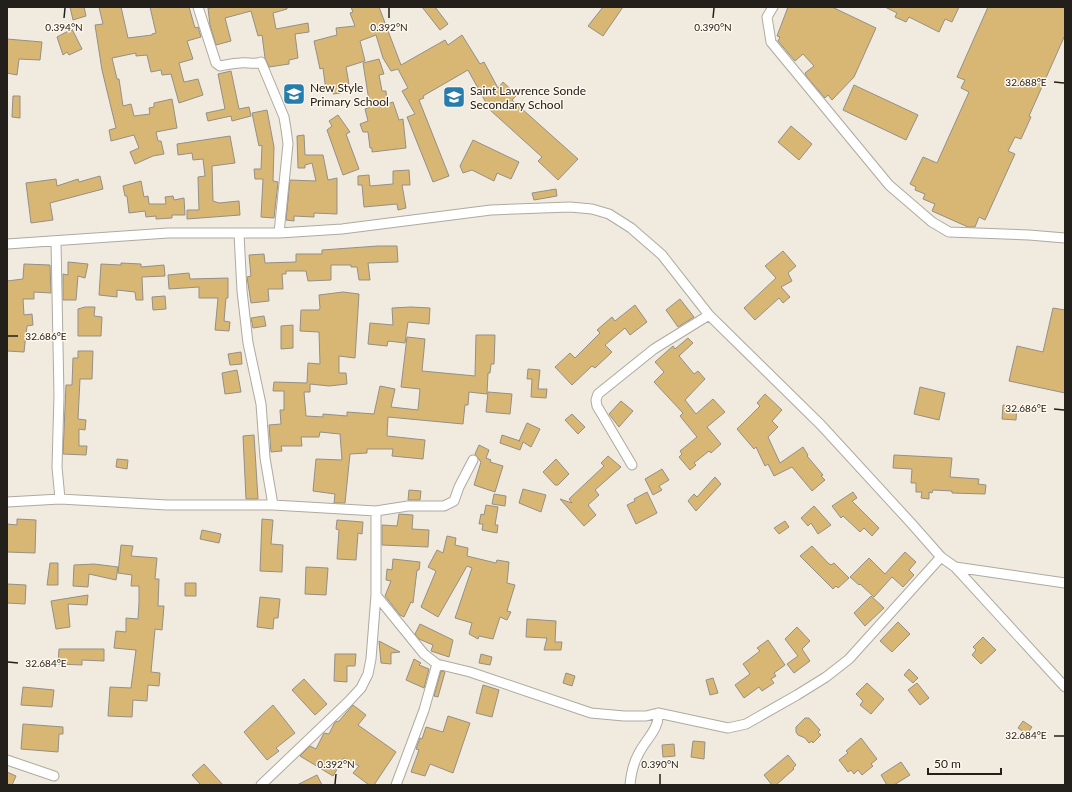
<svg xmlns="http://www.w3.org/2000/svg" width="1072" height="792" font-family="Lato,sans-serif">
  <style>
    .building { fill: #d8b775; stroke: #958f85 }
    .lines { fill: none; stroke-linecap: round; stroke-linejoin: round }
    .minor-casing { stroke: #afaa9f; stroke-width: 11 }
    .minor { stroke: #fff; stroke-width: 9 }
    .ticks { fill: none; stroke: #23201c; stroke-width: 1.5 }
    .labels { text-anchor: middle; dominant-baseline: central; stroke-width: 3; stroke-linejoin: round; paint-order: stroke }
    .poi-label { font-size: 12px; fill: #23201c; stroke: #fef7ec; text-anchor: start }
    .ticks-label { font-size: 10px; text-anchor: middle; fill: #23201c; stroke: #fef7ec; stroke-width: 3; stroke-linejoin: round; paint-order: stroke }
  </style>
  <rect width="100%" height="100%" fill="#f0eadf"/>
  <path class="building" d="M70,7H84L86,16L73,20Z
    M99,7H121L128,38L152,35V34L156,33L150,7H189L195,28L198,27L201,37L187,41L193,59L179,63L184,82L198,79L203,95L179,103L171,74L162,75L161,70L151,72L147,55L136,56V53L112,58L117,79H119L123,106L131,104L134,116L150,114L149,108L154,107V103L172,99L177,128L156,132L158,141H161L164,154L153,156L135,164L130,152L139,148L134,135L111,141L109,130L116,128L102,70L95,25L103,24Z
    M218,7H287V9L273,13L276,29L308,23L309,32L295,34L298,58L289,60V64L269,67L265,58L262,35L258,36L251,11L225,18L231,41L216,45L210,25L208,8Z
    M351,7H379L401,65L445,40L448,45L462,35L480,64L484,62L498,88L503,82L517,95L512,100L578,159L558,180L538,161L542,157L490,110L468,70L423,96L424,98L419,100L449,176L433,182L407,117L415,114L402,91L408,88L398,69L391,71L383,58L376,35L360,41L365,61L346,67L349,84L340,86L341,93L333,94V90L326,91L323,68L320,69L314,41L337,35L336,28L355,26L350,13L353,12Z
    M422,7H435L448,24L440,30Z
    M603,7H623L603,36L588,26Z
    M788,7H832L876,28L854,77L832,100L828,95L825,98L807,77L805,73L814,66L803,54L795,61L778,41L780,37L777,36Z
    M885,7H959L952,22L945,19L939,32L909,17L906,22L895,17L897,13Z
    M988,7H1065V35L1029,116L1031,117L1021,139L1015,137L1008,151L1015,154L985,220L979,217L975,227H968L932,211L935,204L923,199L925,194L915,190L916,187L910,184L923,157L937,163L969,92L961,88L965,80L957,77Z
    M72,29L82,49L69,55L67,52L63,55L57,37Z
    M7,39L42,42L40,60L19,59L17,75L7,73Z
    M379,59L384,74L379,75L382,91H386L387,104L393,102L399,120L403,119L406,148L372,152V148H370L368,132H363L360,124L368,121L365,109L370,107L363,63Z
    M231,71L239,109L249,107L251,116L232,121L231,116L208,121L206,113L225,109L218,74Z
    M854,85L918,115L906,140L843,110Z
    M13,96H20V118L12,117Z
    M267,110L274,147L273,181L278,182L274,218L261,217L263,179H255L254,169H261L262,145L259,146L252,113Z
    M338,115L350,132L346,134L359,169L343,175L327,130L332,126L329,121Z
    M791,126L812,144L799,160L778,142Z
    M304,135L305,155H323L328,180L337,178V214L314,213V217L294,216V221L286,220L290,180L316,181L312,163L305,165V168H298L297,136Z
    M230,136L235,163L212,166L213,201L219,203L239,201L240,215L187,219V210H199L198,177L205,176L203,159L193,160L192,153L178,155L177,144Z
    M473,140L519,162L511,179L497,173L494,181L472,170L463,173L460,166Z
    M409,170L410,185H402L406,208L398,210L397,204L364,207L362,185H358V176L369,175L370,186L393,184V171Z
    M100,176L103,189L50,203L53,220L31,223L26,183L56,179L57,186L78,179L79,182Z
    M141,181L144,197L148,196L149,204H166L165,197L173,196L174,200L184,198L185,215H172V218L156,219V216L146,217L145,211L129,213L127,196H125L123,186Z
    M556,189L557,196L534,200L532,193Z
    M378,246H397L398,262L368,263L370,280H359L357,267H351V265H331V280L308,281L306,271H286V274H282L283,289H268L269,301L251,303L247,277L251,276L249,255L264,254L265,263L296,262V254H322V250Z
    M783,251L796,266L788,273L792,281L781,287L790,297L783,303L779,298L755,320L744,308L776,278L765,266Z
    M68,262L88,264L85,278L78,276L76,300H63V274L68,275Z
    M121,263L141,264V267L164,265L165,276L142,277L143,300H136L135,292L117,290V297L99,295L101,264L121,265Z
    M24,264L50,265L51,293L34,292V299H23L24,315L32,314L33,325L27,326L24,352L7,351V281L23,279Z
    M189,273L190,279L228,278V298H226L224,321L230,322L229,331L215,330L218,298H199V287L169,289L168,275Z
    M343,292L359,294L355,358L339,356V373H346L347,384L329,386L310,384V392H304L306,416L323,417V414L347,416V412L374,414L380,386L395,389L391,407L418,410L420,389L401,387L407,337L425,339L422,371L475,376L476,335H495L494,364H491L490,373H488L487,394L469,392L468,405H465L463,424L388,417L387,436L425,440L423,459L392,456L393,449H367V453L350,454L345,503H334L335,494L313,491L316,459L342,460L340,434L320,432L319,437H301L302,446H281L282,451L271,452L269,425L281,424L280,410H284V391H273L274,382L307,383L308,363L320,364L319,332L300,331L301,310H319L320,308L319,295Z
    M165,296L166,309L153,310L152,297Z
    M680,299L694,317L678,327L666,310Z
    M635,305L647,322L630,335L625,328L605,345L612,352L595,368L592,366L572,385L555,367L570,353L575,358L600,333L597,330L612,317L615,321Z
    M85,307H95L94,316L102,317L101,336H78V309Z
    M411,307L430,308L429,324L408,322L405,343L388,341L387,346L368,344L370,323L393,325L392,308Z
    M1053,308L1065,310V393L1009,381L1017,346L1043,352Z
    M264,316L266,326L253,328L251,318Z
    M293,325V348L281,349V326Z
    M688,338L693,343L679,356L694,374L698,371L705,379L685,400L696,414L713,399L725,412L707,427L721,444L711,453L709,451L694,463L696,465L690,470L679,457L682,454L680,451L697,437L680,416L683,413L654,382L664,372L655,362L673,346L675,349Z
    M78,351H93L92,379H80L78,419L86,420L85,430L79,429V446H87L86,455L63,454L66,385H72L73,358H78Z
    M241,352L242,364L230,365L228,354Z
    M528,369L540,370L538,389H547L546,398L531,397L532,379H527Z
    M237,370L241,392L225,394L222,373Z
    M920,387L945,393L939,420L914,414Z
    M488,392L512,394L510,414L486,412Z
    M765,394L782,410L772,421L778,427L768,437L780,463L803,447L808,455L807,456L823,475L821,476L825,480L812,491L792,467L774,476L768,464L765,466L756,447L754,449L737,429L760,406L757,403Z
    M621,401L633,411L619,427L609,414Z
    M1003,405L1017,406L1016,420L1002,419Z
    M572,414L585,427L578,434L565,420Z
    M527,423L540,429L531,447L523,442L520,450L500,443L502,435L520,441H519Z
    M254,435L258,499H246L243,436Z
    M479,445L489,450L486,458L491,460L490,462L503,466L495,492L474,485L481,462L475,454Z
    M894,455L952,458L950,477L979,479L978,484L986,485L985,494L952,493V491L933,490L932,493L929,492V499L921,498L922,492H916V483H911L912,469L893,468Z
    M608,456L621,467L595,490L599,495L588,505L596,515L584,526L560,499L572,503L569,499L604,466L601,463Z
    M117,459L128,460L127,469L116,467Z
    M556,459L569,474L558,485H555L543,472Z
    M662,469L669,480L659,486L662,490L653,495L645,479Z
    M715,477L721,484L696,511L688,501L694,494L697,497Z
    M523,489L546,495L541,512L519,503Z
    M409,490L421,491L420,500H408Z
    M647,492L657,513L636,524L627,505L635,501L634,499Z
    M853,492L857,498L852,501L879,528L872,536L864,528L860,532L843,516L841,518L832,506Z
    M494,494L506,496L505,506L492,504Z
    M486,505L498,507L495,525H498L497,533L482,530L483,524H479L481,514L484,515Z
    M814,506L831,525L818,534L811,523L808,526L801,518Z
    M399,514L413,515L412,529L429,530L428,547L382,545V525L397,526Z
    M17,519L36,520L35,553L7,552V524L17,525Z
    M262,519L273,520L271,544L283,545L282,572L260,571Z
    M337,520L363,522L362,534L358,533L356,560L337,559L339,530L336,529Z
    M785,521L789,527L779,534L774,528Z
    M202,530L221,534L219,543L200,539Z
    M447,536L456,538L455,545L468,548L467,556L496,563L497,560L509,562L507,583L515,585L507,611L511,612L507,620L500,617L493,639L479,636L478,639L469,634L472,623L455,618L472,568L467,566L438,617L421,607L436,571L428,567L437,550L443,553Z
    M121,545L133,546L131,556L157,558L155,579H159L158,606H164L162,630L155,629L151,672L160,673L159,686L148,685L147,701L133,700L132,717L108,716L110,687L131,688L136,650L114,648L116,631L126,632V618L138,619L139,603V586H131L132,575L118,573Z
    M812,546L828,563L831,565L834,563L849,578L838,588L836,586L833,589L800,556Z
    M905,552L916,562L909,570L914,575L903,587L892,577L874,597L860,584L859,585L850,577L869,558L885,574Z
    M393,559L420,562L419,570H417L413,603L411,602L404,617L400,615L385,596L391,581L386,580L387,569L392,570Z
    M50,563H58V585H47Z
    M94,564L118,567L116,580L89,574L88,587L73,586L74,565Z
    M306,567L328,568L326,595L305,594Z
    M185,583H196V596H185Z
    M7,584L26,585L25,604L7,603Z
    M88,595L87,605L68,604L70,627L56,629L51,601Z
    M871,596L884,608L865,626L854,613Z
    M260,597L280,599L278,618H274L273,629L257,627Z
    M527,619L556,621L555,642H562L561,650H544L547,638L526,637Z
    M898,622L910,634L892,652L880,641Z
    M420,624L453,640L449,657L431,651L433,645L419,639L415,634Z
    M797,627L810,641L802,649L810,661L794,673L787,664L798,656L785,639Z
    M983,637L996,650L981,664L972,655L976,650L973,647Z
    M768,640L785,665L774,673L776,676L771,679L774,683L762,691L759,687L744,698L735,685L750,674L743,664L760,651L757,648Z
    M379,641L400,652L391,653V664L381,663Z
    M59,649H104V661L82,660V665L58,664Z
    M335,654H356L355,666H347V682L334,681Z
    M481,654L492,657L490,665L479,663Z
    M414,659L421,663L419,665L429,669L424,688L406,680Z
    M909,669L918,678L913,683L904,675Z
    M441,671L445,672L438,697L434,696Z
    M566,673L575,676L572,686L563,683Z
    M713,678L718,693L710,695L706,680Z
    M304,679L327,704L315,715L292,690Z
    M867,683L884,699L871,714L860,705L863,701L856,694Z
    M917,683L929,698L920,705L908,690Z
    M483,685L499,690L492,717L476,713Z
    M23,687L54,690L52,707L21,705Z
    M273,705L295,733L276,748L279,751L267,760L244,732Z
    M353,705L366,715L358,725L396,752L374,785H369L353,773L359,766L344,758L333,776L300,756L310,746L316,749L324,733L329,734L335,722L339,721Z
    M448,716L470,723L453,773L430,764L425,776L411,772L419,750L416,749L420,738L422,739L426,727L443,732Z
    M805,718H809L820,730L818,732L821,735L813,743L812,741L809,743L805,738L798,735L796,732V727Z
    M1023,721L1032,727L1027,734L1018,728Z
    M23,724L63,727V734H59L58,752L21,749Z
    M861,738L877,759L871,764L873,766L862,775L858,770L854,774L851,770L848,772L839,760L848,753L846,751Z
    M693,741L705,742L704,759L691,757Z
    M674,744L675,756L663,757L662,745Z
    M788,755L796,765L793,768L794,769L776,785H772L764,775Z
    M901,762L910,775L894,785H887L881,775Z
    M204,764L223,785H201L192,775Z
    M7,772L16,776L12,785H7Z
    M317,775L322,785H297Z"/>
  <g class="lines">
    <g class="minor-casing">
      <path id="minor" d="M198,7L216,63L220,66C227,65 233,63 240,63C248,62 254,65 261,62L284,117L286,129L288,144L279,233
        M773,7L767,17L771,42L889,185L932,222L949,232L1029,235L1065,238
        M239,234L242,291L248,343L261,404L265,458L273,505
        M56,241L59,396L57,467L60,499
        M7,244L168,233H279L342,229L491,210L570,207L592,209L609,214L631,228L662,255L709,315L821,425L911,523L941,557L955,567L1065,687
        M632,465L597,406L596,400L598,394L654,349L709,315
        M7,502L60,499L167,505H273L376,511L408,506H444L454,501L459,487L473,460
        M955,567L1065,583
        M376,595L424,654L437,664L470,672L591,713L624,716H646L658,713L728,728L746,724L797,695L826,677L849,659L941,557
        M7,760L54,776
        M261,785L348,702L361,688L368,674L371,659L376,595V511
        M396,785L424,710L437,664
        M630,785C631,774 633,764 638,755C644,741 660,729 658,713"/>
    </g>
    <use href="#minor" class="minor"/>
  </g>
  <path class="ticks" d="M64,18L65,8M389,18V8M713,18L714,8M1054,82L1064,83M8,336H18M1054,409L1064,410M8,662L18,663M1054,736H1064M335,784L336,774M660,784V774"/>
  <defs>
    <g id="school-square" transform="scale(1.15)"><rect x="-9" y="-9" width="18" height="18" rx="4" fill="#267cac" stroke="#fef7ec"/><path d="M0-5L7-2L0 1L-7-2ZM-4 1L0 2.5L4 1V4Q0 6-4 4Z" fill="#fff"/></g>
  </defs>
  <g fill-rule="evenodd">
    <use href="#school-square" x="294" y="94"/>
    <use href="#school-square" x="454" y="97"/>
  </g>
  <g class="labels">
    <g class="poi-label">
      <text x="310" y="87">New Style<tspan x="310" dy="14">Primary School</tspan></text>
      <text x="470" y="90">Saint Lawrence Sonde<tspan x="470" dy="14">Secondary School</tspan></text>
    </g>
  </g>
  <g class="ticks-label">
    <text x="64" y="31">0.394°N</text>
    <text x="389" y="31">0.392°N</text>
    <text x="713" y="31">0.390°N</text>
    <text x="1026" y="86">32.688°E</text>
    <text x="46" y="340">32.686°E</text>
    <text x="1026" y="412">32.686°E</text>
    <text x="46" y="667">32.684°E</text>
    <text x="1026" y="739">32.684°E</text>
    <text x="336" y="768">0.392°N</text>
    <text x="660" y="768">0.390°N</text>
  </g>
  <rect width="1072" height="792" fill="none" stroke="#23201c" stroke-width="16"/>
  <path d="M928 768v6h73v-6" fill="none" stroke="#23201c" stroke-width="2"/>
  <text x="934" y="768" font-size="12" fill="#23201c" stroke="#fef7ec" stroke-width="3" paint-order="stroke">50 m</text>
</svg>
